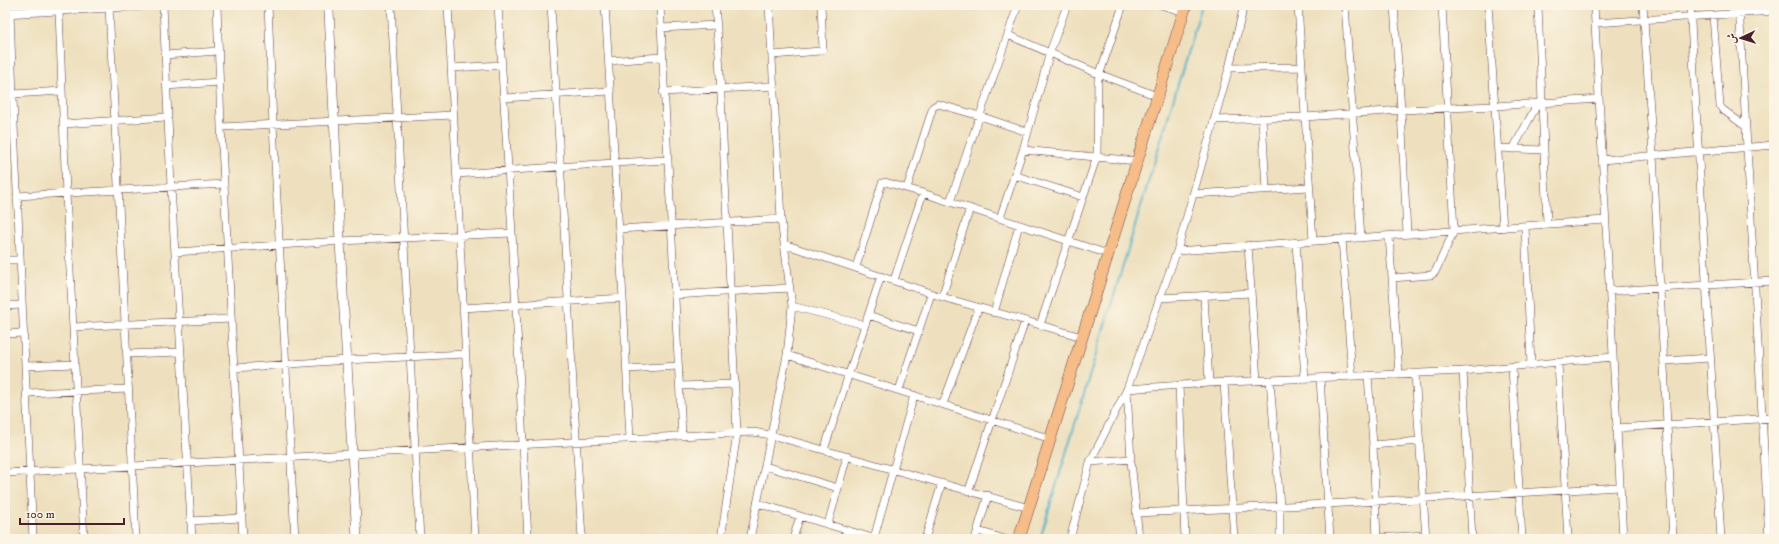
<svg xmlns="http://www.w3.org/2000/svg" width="1779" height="544" font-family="'IM FELL DW Pica',Amiri,serif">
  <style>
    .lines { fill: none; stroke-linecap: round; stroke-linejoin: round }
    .stream { stroke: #48afc7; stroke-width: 2 }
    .minor-casing { stroke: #633c41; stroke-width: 8 }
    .tertiary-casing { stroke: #633c41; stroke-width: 10 }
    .primary-casing { stroke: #633c41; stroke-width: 12 }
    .minor { stroke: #fff; stroke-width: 7 }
    .tertiary { stroke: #fff; stroke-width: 9 }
    .primary { stroke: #f7bd88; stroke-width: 11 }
  </style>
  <rect width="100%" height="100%" fill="#fcf5e5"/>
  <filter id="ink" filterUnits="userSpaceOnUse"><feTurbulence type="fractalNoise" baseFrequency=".025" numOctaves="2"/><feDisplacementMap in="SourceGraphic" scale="8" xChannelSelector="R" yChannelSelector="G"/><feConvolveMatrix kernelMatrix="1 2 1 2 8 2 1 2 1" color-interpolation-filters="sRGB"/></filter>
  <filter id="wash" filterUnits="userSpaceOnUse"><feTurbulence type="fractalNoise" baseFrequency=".012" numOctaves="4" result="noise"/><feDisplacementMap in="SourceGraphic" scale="16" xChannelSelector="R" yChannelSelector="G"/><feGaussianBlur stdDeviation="0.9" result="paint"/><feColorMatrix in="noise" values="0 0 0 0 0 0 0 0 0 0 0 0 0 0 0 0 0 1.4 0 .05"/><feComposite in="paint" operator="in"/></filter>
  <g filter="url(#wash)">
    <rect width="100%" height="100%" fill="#eee0be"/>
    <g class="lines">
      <path class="stream" d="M1040,539L1202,5"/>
    </g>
  </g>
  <g filter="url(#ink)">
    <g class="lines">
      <g class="minor-casing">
        <path id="minor" d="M163,5L171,187L192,539
          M217,5L221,127L243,539
          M268,5L273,125L295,539
          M391,5L420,539
          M448,5L475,539
          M498,5L512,233L528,539
          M551,5L582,539
          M605,5L623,298L630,439
          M660,5L682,436
          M715,5L719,54L737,433L721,539
          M1161,5L1184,12
          M1298,5L1313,241
          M1345,5L1361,238
          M1394,5L1401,110L1407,234
          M1488,5L1503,228
          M1538,5L1547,224
          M1594,5L1623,539
          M1643,5L1653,155L1673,539
          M1690,5L1721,539
          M1739,5L1769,539
          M109,7L136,539
          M59,11L66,194L84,539
          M10,13L14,125L33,539
          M1713,16L1720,106L1722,109L1745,126
          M1595,23L1774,11
          M661,28L717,25
          M1008,35L1099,74L1157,96
          M165,55L218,51
          M773,55L820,51L823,49L821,5
          M608,61L661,57
          M451,68L502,65
          M1229,68L1302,67
          M166,86L219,82
          M663,92L774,86
          M13,94L62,91
          M504,98L610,91
          M1262,118L1266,189
          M1214,120L1305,117L1401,110L1495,106L1599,99
          M63,124L167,117
          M221,127L453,115
          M1498,148L1544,150
          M1513,149L1538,103
          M1023,150L1137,161
          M1602,160L1774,145
          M456,174L614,163L667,160
          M1014,175L1083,197
          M907,188L933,107L938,104L980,116L1027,132
          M1193,194L1309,187
          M17,196L224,184
          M950,202L1018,5
          M1000,218L1023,150L1050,52L1067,5
          M1525,226L1531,366
          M619,229L781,219
          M1389,236L1399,374
          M1342,239L1352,376
          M1296,242L1305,379
          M784,244L942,297L1082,337
          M1248,245L1257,381
          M1177,251L1605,220
          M175,252L340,241L512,233
          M5,260H20
          M856,267L882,183L885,182L923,193L1108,254
          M1392,278L1431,275L1435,272L1454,231L1442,5
          M894,280L923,193
          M1609,291L1774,281
          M675,295L790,288
          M1204,296L1209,383
          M942,297L970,208
          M1159,298L1251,293
          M5,306L22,305
          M792,306L865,325
          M463,308L623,298
          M994,313L1019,225
          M868,315L919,331
          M1040,325L1097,156L1098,79L1123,5
          M73,327L231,319
          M5,334L24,333
          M127,354L180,352
          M787,355L1051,439
          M1664,361L1710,358
          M1558,363L1568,539
          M26,366L75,364
          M1512,367L1522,539
          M235,368L347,360L465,354
          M627,369L678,366
          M1463,371L1472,539
          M1415,373L1426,539
          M1368,375L1373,445L1377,539
          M1320,378L1330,539
          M1270,380L1280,506V539
          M1224,382L1234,539
          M1179,385L1185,539
          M680,386L735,384
          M899,390L931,294
          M27,393L129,389
          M943,404L978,309
          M1616,428L1774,418
          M1373,445L1419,441
          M824,450L881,276
          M1090,462L1131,459
          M765,466L838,488
          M5,473L753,432L771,435L1029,508
          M969,490L1025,321
          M757,503L876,539
          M1137,513L1327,504L1620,487
          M190,521L242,518
          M828,524L847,456
          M978,531L1005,539
          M874,538L914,395
          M1139,538L1131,461L1127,389L1209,383L1463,371L1613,357
          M1377,538L1425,535
          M750,539L787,355L792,306L781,219L769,5
          M793,539L800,516
          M843,539L846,530
          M925,539L942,483
          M975,539L988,495
          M1070,539L1090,462L1127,389L1177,251L1229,68L1244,5
          M1125,539L1139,538V539"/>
      </g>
      <g class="tertiary-casing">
        <path id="tertiary" d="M327,5L329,11L340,241L357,539
          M5,13L146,5"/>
      </g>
      <g class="primary-casing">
        <path id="primary" d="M1019,539L1186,5"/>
      </g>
      <use href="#minor" class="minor"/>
      <use href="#tertiary" class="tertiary"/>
      <use href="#primary" class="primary"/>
    </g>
  </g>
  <rect width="1779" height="544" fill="none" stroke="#fcf5e5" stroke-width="20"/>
  <g transform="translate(1741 38) rotate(266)" stroke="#fcf5e5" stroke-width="3" paint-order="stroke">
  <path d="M0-3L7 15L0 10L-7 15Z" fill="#4a1f2b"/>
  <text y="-6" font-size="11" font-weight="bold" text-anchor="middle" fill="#4a1f2b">ش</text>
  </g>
  <path d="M20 518v6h104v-6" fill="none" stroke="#4a1f2b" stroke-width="2"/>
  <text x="26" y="518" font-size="12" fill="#4a1f2b" stroke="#fcf5e5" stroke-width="3" paint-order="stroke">100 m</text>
</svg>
